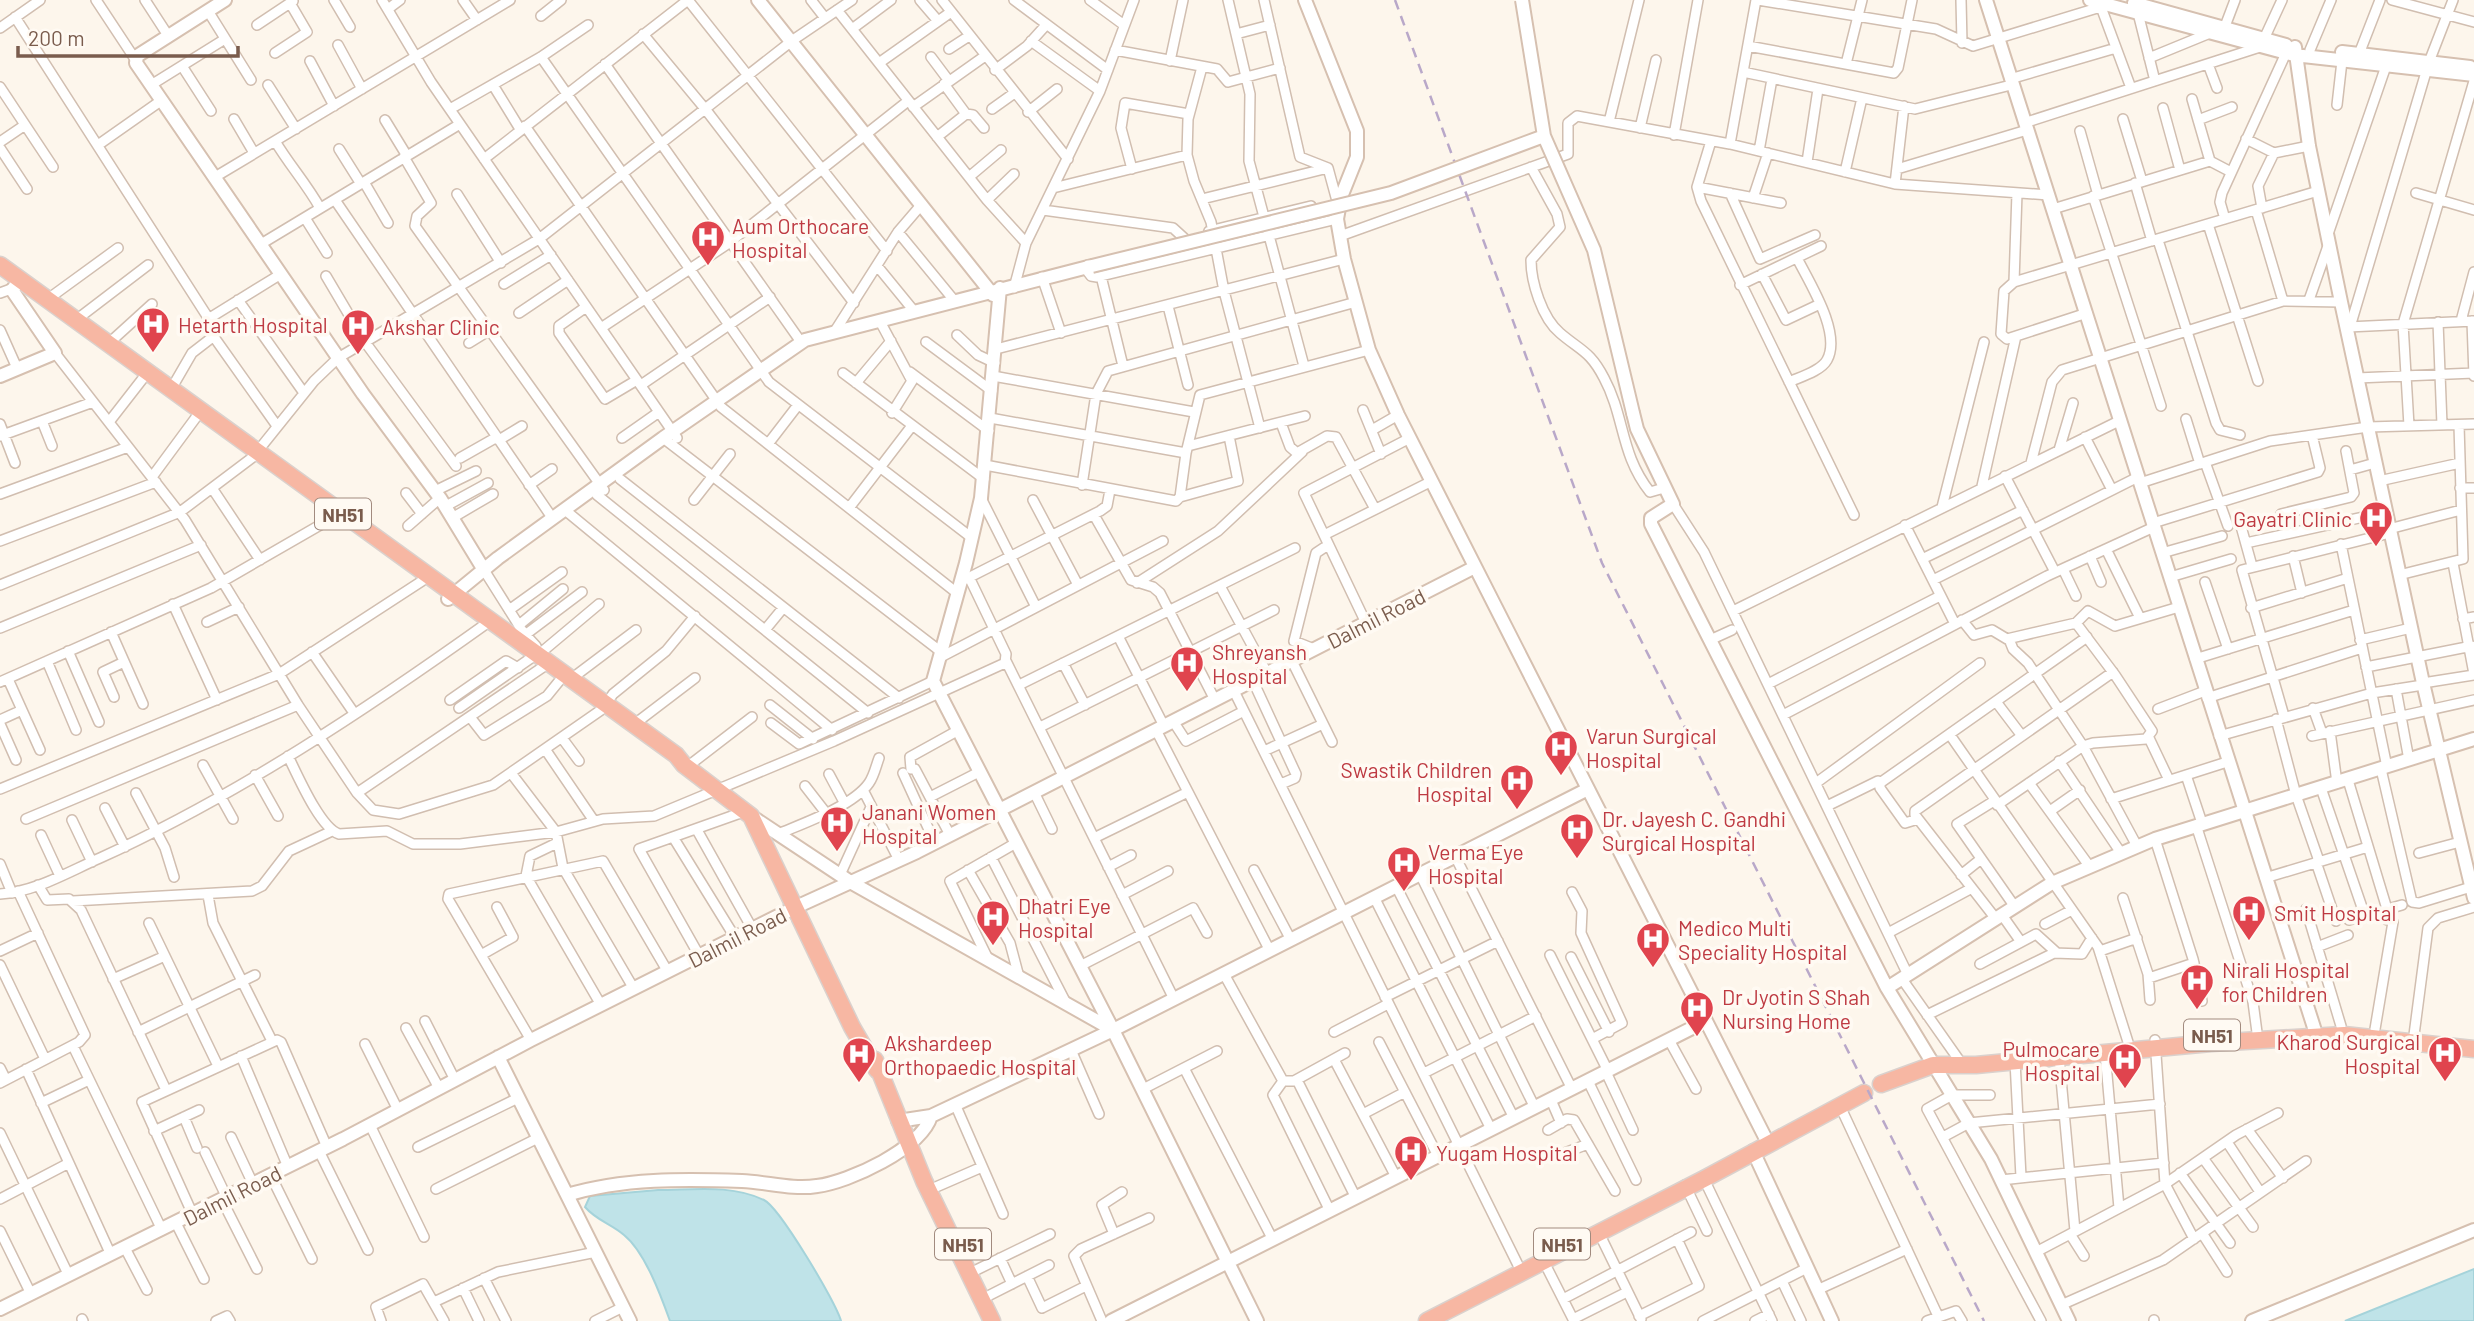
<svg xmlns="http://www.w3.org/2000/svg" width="2474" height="1321" font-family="Barlow,sans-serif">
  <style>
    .water { fill: #bfe3e8; stroke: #a5d3da; stroke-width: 2 }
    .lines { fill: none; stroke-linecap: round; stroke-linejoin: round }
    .street-casing { stroke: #d1beb0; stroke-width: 12 }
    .secondary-casing { stroke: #d6c0b0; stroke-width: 16 }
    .highway-casing { stroke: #dad1cd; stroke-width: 19 }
    .street { stroke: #fff; stroke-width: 9 }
    .secondary { stroke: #fff; stroke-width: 12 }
    .highway { stroke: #f7b7a3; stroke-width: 16 }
    .rail { stroke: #b9a8c9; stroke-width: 2.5; stroke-dasharray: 10 7; stroke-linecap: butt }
    .secondary-bridge-casing { stroke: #d6c0b0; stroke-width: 16; stroke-linecap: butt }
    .secondary-bridge { stroke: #fff; stroke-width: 12 }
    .labels { text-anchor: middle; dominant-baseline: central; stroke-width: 7; stroke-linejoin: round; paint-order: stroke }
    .shield { fill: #fffaf3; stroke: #a28b7f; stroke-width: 2 }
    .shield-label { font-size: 19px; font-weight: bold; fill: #7a5c4d }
    .health-label { font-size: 21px; fill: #be3a42; stroke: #fffaf3; text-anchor: start }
    .street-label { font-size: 21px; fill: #7a5c4d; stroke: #fffaf3 }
  </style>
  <rect width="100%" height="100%" fill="#fdf6ec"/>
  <path class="water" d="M658,1190C693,1190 731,1184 764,1200C779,1207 836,1302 841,1321H670C661,1296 645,1252 624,1235C611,1224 596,1220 585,1207L590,1196Z
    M2474,1269V1321H2345Z"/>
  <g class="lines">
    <g class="street-casing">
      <path id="street" d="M96,0L135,59
        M145,0L169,37
        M334,0L350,27
        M382,0L431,82L677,438
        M463,0L477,20
        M688,0L887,251
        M811,0L825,18
        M920,0L938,21
        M942,0L1068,159
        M1014,0L1108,70
        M1090,0L1124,25
        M1228,0L1250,94L1249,161L1304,366
        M1264,0L1300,157L1328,168L1337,201
        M1758,0L1936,29L1973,46L2107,5
        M1961,0L1962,43
        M2392,0L2474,22
        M2101,7L2131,88
        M388,9L400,0
        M837,10L987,200L1026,243
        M208,11L251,80
        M2138,13L2155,81
        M541,16L561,0
        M15,17L207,316L209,330L277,426
        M257,25L293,1
        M0,28L40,0
        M852,29L891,0
        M2224,29L2235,0
        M643,34L706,110L854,303
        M1236,34L1270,25
        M2264,39L2282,0
        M1031,41L1100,91
        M338,45L362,89
        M1748,46L1894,73L1898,68L1912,0
        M949,49L969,36
        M1115,50L1217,69L1228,82L1280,68
        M2310,50L2331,0
        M275,53L307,32L290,3
        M2359,54L2380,0
        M541,57L769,382L972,538
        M931,57L949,81
        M2149,58L2210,33
        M310,61L334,106
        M1170,61L1183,0
        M879,63L951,12
        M605,64L801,342
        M1846,64L1862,0
        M2208,64L2217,88
        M182,66L211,111
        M1202,67L1188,119L1187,155L1194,181L1211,222L1224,291L1260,428
        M995,70L1027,46L1046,25
        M1743,72L1915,109L2011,85
        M2010,79L2116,48
        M151,85L225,39
        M268,85L296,129
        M493,85L520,129
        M0,87L53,167
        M2192,99L2210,161
        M2337,105L2342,61
        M913,107L985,56
        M2163,108L2180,170
        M450,109L541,57L588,25
        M992,109L1013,94
        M1028,112L1057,89
        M966,114L973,115L984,128
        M234,119L254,153
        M2123,119L2142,181
        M385,120L407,156
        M2198,120L2232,107
        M1609,122L1639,0
        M2024,123L2260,47
        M525,126L721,407L957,593
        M1640,128L1656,60
        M2080,131L2098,195
        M1674,135L1698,0
        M937,137L966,114L944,84
        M2246,139L2274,153L2309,146
        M275,141C290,166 306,183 320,208
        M1711,141L1697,187L1701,201L1854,515
        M0,142L25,125
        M1730,144L1756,0
        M98,145L162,100
        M0,148L27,189
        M339,149L361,184
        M1759,151L1772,79
        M404,157L431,203L417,216L415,226L604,490
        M484,159L688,0
        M1807,162L1818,89
        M1531,167L1557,214L1560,227L1531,260C1531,282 1542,318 1560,333C1581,351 1590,351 1604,378C1625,417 1620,454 1650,492L1664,488
        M1132,169L1121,128L1125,103L1189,114
        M1897,169L2027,130
        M1845,172L1862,98
        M215,177L510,0
        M969,177L1001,150
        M364,182L388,223
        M2135,183L2152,241
        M1895,184L1904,106
        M1697,187L1781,203
        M1053,188L1187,155
        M1730,193L1760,259L1815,235
        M2416,193L2474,210
        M457,194L501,263
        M2093,196L2161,406
        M1753,198L1768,153
        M1202,199L1328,168
        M335,200L553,519
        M987,200L1014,174
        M2262,208L2258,186L2274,153
        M2053,209L2210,161L2231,172
        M1043,210L1173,228L1184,238
        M2256,210L2283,301
        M305,218L327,253
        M2225,219L2220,202L2222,193L2286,53
        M2208,224L2258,381
        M1209,231L1311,206
        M898,232L953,299
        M2328,234L2386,66
        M1340,236L1568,154V123L1577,116L1730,144L1895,184L2049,195
        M2158,240L2216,423L2220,430L2240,435
        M261,244L460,124
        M1088,265L1085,268L1091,276L1097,277L1337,219
        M878,267L914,311
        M1762,274L1786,320L1820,304
        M326,276L365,342L456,466
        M1101,276L1123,366
        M1042,277L1061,333
        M2014,282L2017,193
        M504,284L551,255
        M1740,285L1821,246
        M1014,288L1026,243L1100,91L1134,0
        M0,293L11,289
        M48,299L118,248
        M238,300L304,393
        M2309,300L2328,246
        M1168,306L1188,385
        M586,307L559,326V333L605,399L637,380
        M519,313L568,280
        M2087,313L2007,339L2001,334L2004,291L2014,282L2318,191
        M208,319L281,274
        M76,320L148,265
        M2461,321L2474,272
        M2472,321L2474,376
        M2438,322L2442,425
        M882,325L912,381L892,413
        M2348,327L2474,321
        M2350,327L2429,62L2453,0
        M601,328L726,245L908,101
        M0,330L17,368
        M835,331L898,232L922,204
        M957,335L978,355L995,363
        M926,342L992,391
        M469,343L490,330
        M108,344L152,304
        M996,349L1344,259
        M55,353L185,520L298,705L357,793L373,810L399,814L493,785L601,710
        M910,372L989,431
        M843,373L984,479
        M993,376L1194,412
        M2357,378L2474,373
        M1789,382C1800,377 1821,371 1827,360C1842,333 1809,282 1797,258
        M856,383L891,341
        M641,385L770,297
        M170,391L192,353L214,336
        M1363,410L1381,454
        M990,418L1186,453
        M2186,419L2200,464
        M42,421L52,446
        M109,422L144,377
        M1281,423L1290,447L1297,453L1327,436L1336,437L1375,509
        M0,424L15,463
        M2409,426L2403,324L2474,81
        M1372,430L1398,415
        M0,436L93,402
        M2085,437L2112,490
        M622,438L659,412
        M663,438L940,651
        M499,440L522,426
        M768,444L798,405
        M1188,446L1305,416
        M2059,450L2073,403
        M460,458L497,437
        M2205,462L2228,526
        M2031,463L2052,382L2062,370L2283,301L2341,302
        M985,465L1176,501L1180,497L1186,453L1200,395L1369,350
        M2350,470L2375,463
        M2005,476L2055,572
        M152,477L197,416
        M620,479L899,698
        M2379,481L2460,463
        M2140,483L2270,441L2368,427L2474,424
        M529,485L552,469
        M1082,485L1096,394L1108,371L1356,302
        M1982,486L2016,336
        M212,488L260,560
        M2460,488H2474
        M435,491L476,471
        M406,493L422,514
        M0,494L128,447
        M597,495L868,713
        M1180,497L1238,481L1229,436
        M981,498L1036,607
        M694,500L730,454
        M1033,500L1078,585
        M1673,504L1704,552L1908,975
        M446,506L488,483
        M1942,507L1984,342
        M849,508L911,427
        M565,510L832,730
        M2281,514L2351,497L2354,493L2346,451
        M1094,515L1131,580L1153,587L1160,593L1215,700
        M452,518L493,494
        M2239,519L2252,566
        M2153,523L2318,472L2320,468L2312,435
        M1905,525L1955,624
        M408,526L440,498
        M2389,529L2461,510
        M1324,535L1432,481
        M0,541L156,482
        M2246,543L2386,512
        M2341,544L2387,767
        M2106,549L2140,618
        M2162,553L2222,536
        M2090,556L2101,582
        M2293,556L2302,593
        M1922,559L2023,510
        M2453,563L2474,674
        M2063,569L2076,596
        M484,570L523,632L536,646
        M2399,575L2463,559L2459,425
        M2170,577L2231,559
        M966,579L1100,511L1107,506L1110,490
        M1933,580L2138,477
        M2205,582L2228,649
        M1137,583L1218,531L1302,452
        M0,585L180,512L253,457L314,381L338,358L539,239L793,40L852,0
        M1220,586L1267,673
        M173,604L217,700
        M2251,608L2348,578
        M509,610L562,572
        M1733,611L2121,420
        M2463,619L2474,617
        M1962,620L1974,635L1992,630L2007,639L2076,623L2115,675L2152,731L2146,739L2093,743L2083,746L1997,805
        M207,622L239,607
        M1366,623L1304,493L1410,438
        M2076,623L2088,611L2115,626L2179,607
        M519,625L563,589
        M0,628L201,545
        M765,630L783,608
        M111,632L143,704
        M525,635L582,592
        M1118,636L1164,726
        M2009,639L2013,649L2028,663L2083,746L2137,846
        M1710,640L1732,630
        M2360,640L2411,628
        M1314,649L1294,641L1316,553L1328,545
        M68,651L99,722
        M312,652L354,713
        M537,656L599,604
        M939,658L1163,541
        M2195,659L2354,610
        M47,661L76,730
        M1006,661L1174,999
        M1292,661L1332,742
        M1063,663L1085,705
        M2366,667L2472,646
        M8,679L40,750
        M571,679L636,630
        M1253,681L1296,774L1295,778L1281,784
        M0,682L211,588L334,517
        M2423,683L2474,675
        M1768,684L1940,596
        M1019,685L1295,548
        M2396,689L2409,760
        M1234,691L1519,1267
        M114,697L103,672L124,662
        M2207,698L2362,648
        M450,700L506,661L518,668
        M1997,703L2022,736
        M606,704L613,694L666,651L695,616
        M770,705L813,739
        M459,708L531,658
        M2313,708L2322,733
        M2158,709L2205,691
        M1783,715L2047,576L2154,527
        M2284,716L2242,570L2390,533
        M470,717L484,735L547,696L560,680
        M2276,719L2296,795L2319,861
        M0,720L22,710
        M1173,721L1186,741L1244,711
        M771,723L799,744L933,681
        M0,724L16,760
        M632,726L695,678
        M1040,727L1274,610
        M1156,730L1270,951
        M2330,731L2337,783
        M1950,735L2098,947L2128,1042
        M2219,736L2372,693L2423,685
        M2312,736L2474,700
        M562,738L579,761
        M2149,738L2169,780
        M545,749L594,821
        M1264,751L1323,724
        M288,756C297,774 320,828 339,834L387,831L413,844H460L556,832L603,819L654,816L834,741L1005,663L1006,654L969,577
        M2059,761L2121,853
        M203,765L233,819
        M687,767L752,717
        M911,769L910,757L957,731
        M915,769L950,835
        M2381,769L2412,902L2419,903L2471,887
        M511,773L556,832L563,868L634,989
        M903,773L935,843
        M829,774L844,802
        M255,775L278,816
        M2186,775L2202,823
        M2348,780L2387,909
        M1816,783L1980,663
        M2029,783L2090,867
        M805,786L826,813
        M2321,788L2365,916
        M0,789L279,674L422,581
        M863,790L899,860
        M1034,792L1052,829
        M136,793L165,848L174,877
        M357,793L543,667
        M930,797L979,772
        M2111,799L2227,762
        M1994,801L1957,824L2015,907
        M1827,806L1878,781
        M105,808L125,847
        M2050,811L2080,790
        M26,819L298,705
        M1918,819L1905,823L1880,788V783L2087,637
        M72,820L92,862
        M2196,825L2253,1002L2258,1040
        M697,830L753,930
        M778,834C804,823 853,806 869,783C874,776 876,766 879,758
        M41,835L60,876
        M673,837L736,939
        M1094,838L1188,792
        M2155,839L2193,959L2202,1001
        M557,843L530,856L526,876L601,1005
        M2419,853L2460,842
        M1455,856L1572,1089
        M991,857L1065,1001
        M2316,862L2336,921
        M0,864L12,893
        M1108,867L1131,855
        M968,870L1010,943L1019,977
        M1254,870L1291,940
        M1420,874L1535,1108
        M840,875L871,807
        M1961,875L1981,859
        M2265,878L2368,847
        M38,885L47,900L69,899L81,910L166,1090
        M1396,886L1514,1118
        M1572,892L1582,911L1581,933L1622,1023L1592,1039
        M0,894C35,892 68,872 100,858C238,795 367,709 490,621
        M208,895L213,923L272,1041
        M1122,895L1168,871
        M1374,897L1491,1129
        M2123,898L2148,974L2150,1000
        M73,901L252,891L262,886L289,851L332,831
        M2306,909L2341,1026
        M2386,909L2387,920
        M2002,915L2021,942
        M1996,919L1915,815V811L2113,672
        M2349,920L2402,905
        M149,923L218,1066
        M2045,924L2072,910
        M1888,933L1972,888
        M2317,947L2348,935
        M0,951L38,933
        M2100,951L2137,938
        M481,955L513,937L497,907
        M1550,955L1608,1071
        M700,957L639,849L746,811
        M1571,957L1609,1032
        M988,959L950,881L1016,843
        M1980,964L2036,934L2057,953
        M0,965L45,1059
        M1080,966L1193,908L1207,933
        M1224,974L1283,1081L1273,1095L1330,1211
        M2149,978L2194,963
        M113,979L165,956
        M1902,979L1959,1060
        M1385,997L1498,941
        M1927,1015L2054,953L2082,954L2092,938
        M425,1021L455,1080
        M406,1028L439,1088
        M2375,1029L2393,922
        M138,1032L255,975
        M1334,1032L1388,1004
        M2414,1035L2428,928L2438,918L2474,907
        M531,1040L448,899L449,894L603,861L668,972
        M1669,1040L1696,1089
        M2155,1040L2165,1184L2194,1239
        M1379,1042L1438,1156
        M365,1044L398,1110
        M73,1046L162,1230
        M1071,1050L1099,1114
        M2105,1053L2119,1208
        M241,1056L288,1167
        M2059,1057L2075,1231
        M2015,1061L2021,1177
        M1336,1063L1396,1177
        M0,1068L6,1080
        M1184,1068L1273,1240
        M26,1069L111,1255
        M1606,1072L1633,1130
        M1424,1073L1536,1016
        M1283,1081H1294L1345,1053
        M1588,1081L1636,1180
        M0,1083L79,1042L85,1035L18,891
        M1299,1084L1356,1198
        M1143,1089L1217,1051
        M1990,1095H1952L1927,1109L2041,1321
        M1551,1100L1561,1123
        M41,1103L89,1080
        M955,1104L1003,1214
        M1840,1106L1938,1316
        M1363,1114L1405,1092
        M184,1117L197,1148
        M370,1125L424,1237
        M2247,1129L2283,1178
        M1548,1130L1567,1119L1574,1120L1615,1191
        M154,1131L199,1110
        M0,1133L69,1276
        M231,1137L253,1184
        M1943,1137L1969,1123L2160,1104
        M2227,1142L2260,1192
        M418,1147L518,1098
        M319,1151L368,1250
        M205,1152L227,1198
        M1559,1155L1588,1144
        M2203,1158L2253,1227
        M2180,1173L2230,1243
        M271,1176L312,1259
        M1703,1177L1772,1321
        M2001,1180L2164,1163
        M1685,1185L1707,1231
        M936,1187L982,1167
        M436,1189L538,1138
        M0,1199L69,1163
        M222,1200L257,1269
        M193,1215L142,1102L277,1040L281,1042L327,1147
        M176,1223L204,1279
        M0,1231L31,1294
        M1598,1231L1641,1319
        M2202,1233L2227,1272
        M1114,1234L1102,1205L1122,1192
        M2070,1234L2084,1256
        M125,1248L147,1290
        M2036,1252L2165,1184L2236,1135L2278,1113
        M1000,1258L1012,1284
        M1543,1260L1574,1321
        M968,1274L1050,1234
        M1027,1276L1042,1308L1086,1286
        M484,1278L506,1321
        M1782,1281L1801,1321
        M463,1288L479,1321
        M1817,1290L1907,1249
        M988,1296L1049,1265
        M1563,1299L1691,1232
        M434,1302L498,1272L596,1252
        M2061,1305L2163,1260L2306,1161
        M1639,1316L1699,1286L1677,1239
        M82,1319L83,1321
        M1573,1319L1627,1292
        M216,1321L227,1316L230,1321
        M381,1321L376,1307L423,1284L444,1321
        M595,1321L623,1307
        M1102,1321L1074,1256L1081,1249L1149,1218
        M1703,1321L1807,1268
        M1755,1321L1769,1314
        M1927,1321L1956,1311L1962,1321
        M2154,1321V1320"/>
    </g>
    <g class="secondary-casing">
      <path id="secondary" d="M225,0L137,56L136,63L363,394L440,498L484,570
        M758,0L993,295
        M1305,0L1357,131V157L1341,197L1337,219L1344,259L1369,350L1398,415L1768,1143
        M1986,0L2317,1037
        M2090,0L2294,55L2474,75
        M2134,3L2286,45
        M2295,47L2309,146L2341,302L2423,683L2474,898
        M2342,52L2470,67
        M1000,288L981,498L966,563L933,681L1113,1030L1257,1321
        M0,376L55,353L12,290L16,285
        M1633,413L1637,429L1673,504L1651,518V524L1887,988L1991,1159L2069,1321
        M448,599L498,558L663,438L805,340L1092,266
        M751,816L852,883L1113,1030
        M1887,988L2052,883L2155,839L2474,739
        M498,1057L630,1321
        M898,1121L931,1116L1113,1030L1588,789
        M1753,1151L1832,1321
        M567,1195C623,1178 684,1179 742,1181C767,1182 792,1190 817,1186C849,1182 921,1149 931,1116
        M0,1309L343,1139L531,1040L796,907L917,852L1475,567
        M1111,1321L1706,1021
        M2252,1321L2474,1230"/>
    </g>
    <g class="highway-casing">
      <path id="highway" d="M0,265L676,755L684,765L751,816L852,1027L877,1070
        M875,1060L924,1181L992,1321
        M1881,1084L1933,1065H1976L2211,1043L2344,1035L2474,1049
        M1427,1321L1704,1179L1864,1093"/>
    </g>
    <use href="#street" class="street"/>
    <use href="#secondary" class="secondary"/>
    <use href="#highway" class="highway"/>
    <path class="rail" d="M1395,0L1602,563L1984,1321"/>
    <g class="secondary-bridge-casing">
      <path id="secondary-bridge" d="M1544,136L1594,250L1633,413
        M1092,266L1391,193L1544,136L1522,0"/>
    </g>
    <use href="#secondary-bridge" class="secondary-bridge"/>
  </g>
  <defs>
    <g id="hospital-pin" transform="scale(1.75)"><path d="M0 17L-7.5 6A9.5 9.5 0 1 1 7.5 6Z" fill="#e0444e" stroke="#fffaf3"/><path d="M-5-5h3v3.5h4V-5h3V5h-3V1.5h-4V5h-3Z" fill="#fff"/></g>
  </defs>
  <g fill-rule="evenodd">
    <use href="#hospital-pin" x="708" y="237"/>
    <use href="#hospital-pin" x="153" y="324"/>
    <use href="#hospital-pin" x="358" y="326"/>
    <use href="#hospital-pin" x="2376" y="518"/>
    <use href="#hospital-pin" x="1187" y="663"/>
    <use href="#hospital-pin" x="1561" y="747"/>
    <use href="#hospital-pin" x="1517" y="781"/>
    <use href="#hospital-pin" x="837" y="823"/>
    <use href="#hospital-pin" x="1577" y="830"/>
    <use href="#hospital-pin" x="1404" y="863"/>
    <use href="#hospital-pin" x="2249" y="912"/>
    <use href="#hospital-pin" x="993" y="917"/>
    <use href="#hospital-pin" x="1653" y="939"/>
    <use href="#hospital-pin" x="2197" y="981"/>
    <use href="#hospital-pin" x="1697" y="1008"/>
    <use href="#hospital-pin" x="2445" y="1053"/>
    <use href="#hospital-pin" x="859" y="1054"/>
    <use href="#hospital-pin" x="2125" y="1060"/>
    <use href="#hospital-pin" x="1411" y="1152"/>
  </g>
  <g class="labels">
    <g class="shield">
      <rect x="315" y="498.5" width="56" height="31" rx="5"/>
      <rect x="2184" y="1019.5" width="56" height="31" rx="5"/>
      <rect x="935" y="1228.5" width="56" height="31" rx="5"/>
      <rect x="1534" y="1228.5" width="56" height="31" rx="5"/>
    </g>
    <g class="shield-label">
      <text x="343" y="514">NH51</text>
      <text x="2212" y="1035">NH51</text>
      <text x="963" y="1244">NH51</text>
      <text x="1562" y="1244">NH51</text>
    </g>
    <g class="health-label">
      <text x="732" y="225">Aum Orthocare<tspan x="732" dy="24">Hospital</tspan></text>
      <text x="178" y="324">Hetarth Hospital</text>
      <text x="382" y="326">Akshar Clinic</text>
      <text x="2352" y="518" text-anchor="end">Gayatri Clinic</text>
      <text x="1212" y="651">Shreyansh<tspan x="1212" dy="24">Hospital</tspan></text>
      <text x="1586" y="735">Varun Surgical<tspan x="1586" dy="24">Hospital</tspan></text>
      <text x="1492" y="769" text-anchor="end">Swastik Children<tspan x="1492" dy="24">Hospital</tspan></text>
      <text x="862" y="811">Janani Women<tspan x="862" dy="24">Hospital</tspan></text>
      <text x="1602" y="818">Dr. Jayesh C. Gandhi<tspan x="1602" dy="24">Surgical Hospital</tspan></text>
      <text x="1428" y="851">Verma Eye<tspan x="1428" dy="24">Hospital</tspan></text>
      <text x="1018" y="905">Dhatri Eye<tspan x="1018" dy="24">Hospital</tspan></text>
      <text x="2274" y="912">Smit Hospital</text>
      <text x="1678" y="927">Medico Multi<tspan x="1678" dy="24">Speciality Hospital</tspan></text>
      <text x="2222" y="969">Nirali Hospital<tspan x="2222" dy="24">for Children</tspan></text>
      <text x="1722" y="996">Dr Jyotin S Shah<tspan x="1722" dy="24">Nursing Home</tspan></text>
      <text x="2420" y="1041" text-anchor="end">Kharod Surgical<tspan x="2420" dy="24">Hospital</tspan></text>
      <text x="884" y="1042">Akshardeep<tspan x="884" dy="24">Orthopaedic Hospital</tspan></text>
      <text x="2100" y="1048" text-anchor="end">Pulmocare<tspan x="2100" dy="24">Hospital</tspan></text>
      <text x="1436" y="1152">Yugam Hospital</text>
    </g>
    <g class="street-label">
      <text transform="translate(1376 618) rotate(-27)">Dalmil Road</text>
      <text transform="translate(737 937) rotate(-27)">Dalmil Road</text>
      <text transform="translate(232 1195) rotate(-27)">Dalmil Road</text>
    </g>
  </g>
  <path d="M18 46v10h220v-10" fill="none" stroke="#7a5c4d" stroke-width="3.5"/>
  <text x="28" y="46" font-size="21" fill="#7a5c4d" stroke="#fffaf3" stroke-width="5" paint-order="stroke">200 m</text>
</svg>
